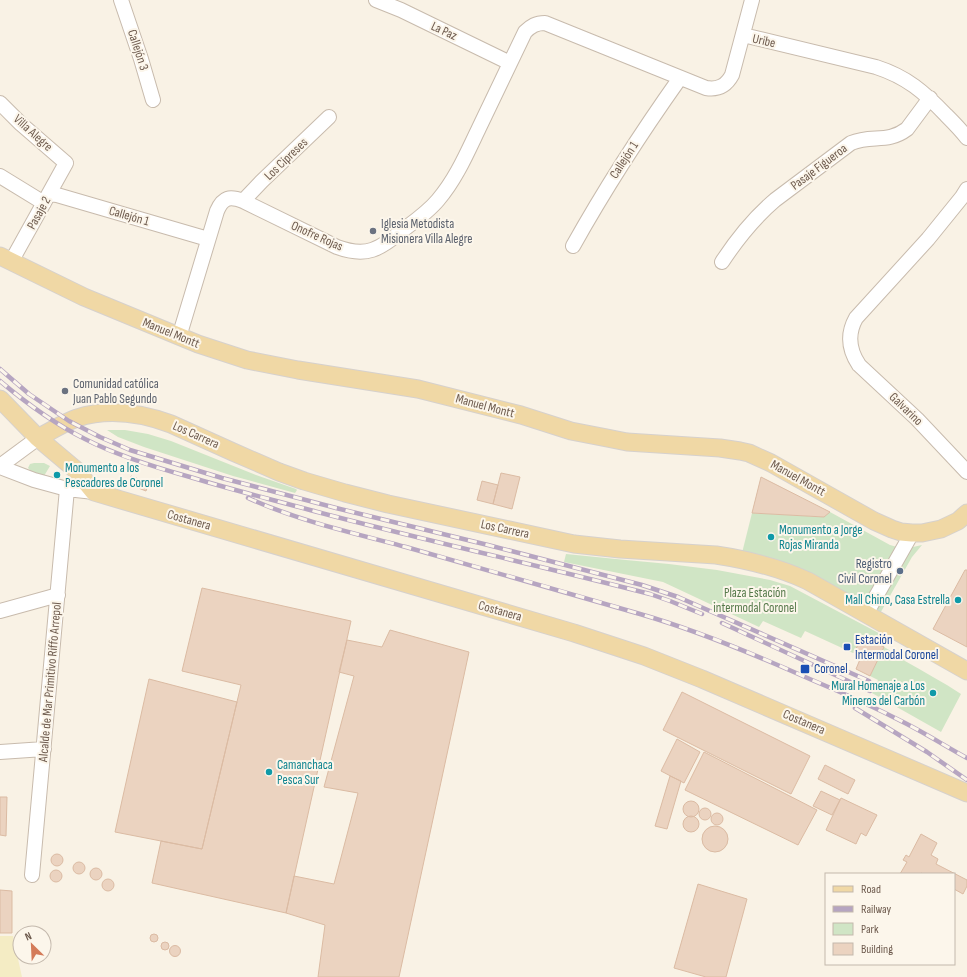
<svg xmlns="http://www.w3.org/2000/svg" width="967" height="977" font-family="'Sofia Sans Condensed',sans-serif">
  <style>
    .green { fill: #d0e5c5 }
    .sand { fill: #f4ecc4 }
    .building { fill: #ebd3c0; stroke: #dbbba3 }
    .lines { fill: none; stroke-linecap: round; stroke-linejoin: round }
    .minor-casing { stroke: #c8bbad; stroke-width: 16 }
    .major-casing { stroke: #d6d1cd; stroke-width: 19 }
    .minor { stroke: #fff; stroke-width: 14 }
    .major { stroke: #f0d8a5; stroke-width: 17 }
    .rail-casing { stroke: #b6a5c1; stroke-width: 4.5 }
    .rail { stroke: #fcf6eb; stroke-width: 3; stroke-dasharray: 9; stroke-linecap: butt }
    .worship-dot { fill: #6b7280; stroke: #fcf6eb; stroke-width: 1.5 }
    .culture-dot { fill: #0f9aa8; stroke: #fcf6eb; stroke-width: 1.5 }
    .service-dot { fill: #5c6f8a; stroke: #fcf6eb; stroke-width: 1.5 }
    .transit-dot { fill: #1a4fb4; stroke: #fcf6eb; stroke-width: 1.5 }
    .labels { text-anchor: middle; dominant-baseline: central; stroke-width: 4; stroke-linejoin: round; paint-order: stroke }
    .street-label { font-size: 13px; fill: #6e5b4e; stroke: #fcf6eb }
    .worship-label { font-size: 13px; fill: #5b616d; stroke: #fcf6eb; text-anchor: start }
    .culture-label { font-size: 13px; fill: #0d838f; stroke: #fcf6eb; text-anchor: start }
    .service-label { font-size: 13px; fill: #4e5e75; stroke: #fcf6eb; text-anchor: end }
    .park-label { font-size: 13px; fill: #55794a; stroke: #fcf6eb }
    .transit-label { font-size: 13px; fill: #164399; stroke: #fcf6eb; text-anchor: start }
  </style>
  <rect width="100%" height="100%" fill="#f9f2e5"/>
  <path class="green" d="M107,430H125L148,434L171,441L256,475L296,489L297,490L295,493L233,476L144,447L118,437Z
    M34,463H44L50,466L44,476L31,471L28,468L30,464Z
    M830,512L890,545L904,549L922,545L912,557L878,617L741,557L752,513L824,517Z
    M566,554L626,560L669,564L717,570L770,580L790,586L888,638L884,647C892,651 898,656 905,661C924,672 943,682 961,694L941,732L872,693L878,680L870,676L884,647L862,636L853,653L805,631L801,638L763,621L759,627L663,582L564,562Z"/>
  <path class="sand" d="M0,936H13L22,977H0Z"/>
  <path class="building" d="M501,473L520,477L512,509L493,504Z
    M131,476L149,483L146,491L128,484Z
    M761,477L830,512L824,517L752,513Z
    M482,481L498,485L493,504L477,500Z
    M965,570H967V647L933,629Z
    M202,588L351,621L286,913L152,883L161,841L202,849L241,685L182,671Z
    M390,630L469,652L399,977H318L325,925L286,913L294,876L334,884L358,793L324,787L354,676L339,672L347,640L382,647Z
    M862,636L884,647L870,676L856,669L861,657L854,653Z
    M149,679L237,702L202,849L115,832Z
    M682,692L810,756L791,794L663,730Z
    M677,739L700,752L684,783L661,771Z
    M704,752L817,810L798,845L685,790Z
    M825,765L855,780L848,794L818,779Z
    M670,776L681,781L667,829L655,826Z
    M821,791L840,800L832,815L813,806Z
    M0,797H7L6,836L0,835Z
    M841,798L877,815L866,836L861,833L856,844L826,830Z
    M683 809a8 8 0 1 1 16 0a8 8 0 1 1-16 0Z
    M699 814a6 6 0 1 1 12 0a6 6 0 1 1-12 0Z
    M711 819a6 6 0 1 1 12 0a6 6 0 1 1-12 0Z
    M683 824a8 8 0 1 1 16 0a8 8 0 1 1-16 0Z
    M702 839a13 13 0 1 1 26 0a13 13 0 1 1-26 0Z
    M921,834L937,843L931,855L938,859L936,864L967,880V886L963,894L954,889V874H924L921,873V874H900L907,862L903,860L906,855L909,857Z
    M51 860a6 6 0 1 1 12 0a6 6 0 1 1-12 0Z
    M73 868a6 6 0 1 1 12 0a6 6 0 1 1-12 0Z
    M90 874a6 6 0 1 1 12 0a6 6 0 1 1-12 0Z
    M50 876a6 6 0 1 1 12 0a6 6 0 1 1-12 0Z
    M102 885a6 6 0 1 1 12 0a6 6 0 1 1-12 0Z
    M698,884L747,899L726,977H706L674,968Z
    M0,890L12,891V933H0Z
    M150 938a4 4 0 1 1 8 0a4 4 0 1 1-8 0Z
    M161 946a4 4 0 1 1 8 0a4 4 0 1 1-8 0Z
    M169.5 951a5.5 5.5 0 1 1 11 0a5.5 5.5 0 1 1-11 0Z"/>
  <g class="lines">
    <g class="minor-casing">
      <path id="minor" d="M121,0L141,59L153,100
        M376,0L401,10L510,63
        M743,35L876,67C907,77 924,92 946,115C953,122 961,130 967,138
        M0,103L21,124L66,163L11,262
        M0,176L44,203
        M967,189L962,197L928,239L856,318C847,334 849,350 859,365L917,419L967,472
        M49,194L57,195L208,239
        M243,201L262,181L329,117
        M573,246C606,187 641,133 680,78
        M722,262C737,239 754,218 775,200L851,143C872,134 887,144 907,129L930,98
        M179,337L217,211C223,197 230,196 243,201L337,247C367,258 380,249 403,230C415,221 428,212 438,200C456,179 467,153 479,128C494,96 510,64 525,32C531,26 536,23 545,23L706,88C718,90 726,86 732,75L752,0
        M0,466L38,438
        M0,467L34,480L67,489L94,492
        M0,611L58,595
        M866,614L912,533
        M0,752L44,749
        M32,875L67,489"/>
    </g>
    <g class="major-casing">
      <path id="major" d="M0,256L84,297L198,344L247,360L298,370L418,389L521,415L571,431L607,438L627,442L720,448L740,451L749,453L771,463L874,521L892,529L901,532L912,533H922L941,529L958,521L967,513
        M0,399L38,438L76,470L94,492L574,633L644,656L702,679L967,793
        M38,438C51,431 63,423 77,418C108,408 141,413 171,424L233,452L279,472L304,481L345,493L388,504L574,544L620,549L716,555C749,560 778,567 808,581L967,671"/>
    </g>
    <use href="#minor" class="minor"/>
    <use href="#major" class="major"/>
    <g class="rail-casing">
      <path id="rail" d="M0,369L29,394L69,421L100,437L130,450L222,478L336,508L488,545L642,585L678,597L869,681
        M0,381C26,403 55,424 85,439C118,456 154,467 190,477C229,489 270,499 310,510C423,540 537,565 650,594L670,601L702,614
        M248,498C299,521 353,533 406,547C484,569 562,591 640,614C699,631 756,655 812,680C843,693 874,707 903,722C925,733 945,746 967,758
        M722,623L870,691
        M855,708L927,752L967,780"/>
    </g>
    <use href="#rail" class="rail"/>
  </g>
  <g class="worship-dot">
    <circle cx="373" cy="231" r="4"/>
    <circle cx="65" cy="391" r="4"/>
  </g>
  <g class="culture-dot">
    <circle cx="57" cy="475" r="4"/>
    <circle cx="771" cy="537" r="4"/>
    <circle cx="958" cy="600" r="4"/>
    <circle cx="933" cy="693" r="4"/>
    <circle cx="269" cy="772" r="4"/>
  </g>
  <circle class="service-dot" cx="900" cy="571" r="4"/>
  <g class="transit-dot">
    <rect x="843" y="643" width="8" height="8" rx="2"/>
    <rect x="800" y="664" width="10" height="10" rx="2"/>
  </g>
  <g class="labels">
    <g class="street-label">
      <text transform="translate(444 31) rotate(25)">La Paz</text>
      <text transform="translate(764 41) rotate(13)">Uribe</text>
      <text transform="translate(138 50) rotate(72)">Callejón 3</text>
      <text transform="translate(33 133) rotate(42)">Villa Alegre</text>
      <text transform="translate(286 159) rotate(-44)">Los Cipreses</text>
      <text transform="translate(624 160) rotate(-57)">Callejón 1</text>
      <text transform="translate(819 167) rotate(-37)">Pasaje Figueroa</text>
      <text transform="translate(39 213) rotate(-61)">Pasaje 2</text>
      <text transform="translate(129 216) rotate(16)">Callejón 1</text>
      <text transform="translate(317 236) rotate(24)">Onofre Rojas</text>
      <text transform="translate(171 333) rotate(22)">Manuel Montt</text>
      <text transform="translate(485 406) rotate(15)">Manuel Montt</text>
      <text transform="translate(906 409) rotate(44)">Galvarino</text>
      <text transform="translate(196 435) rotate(24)">Los Carrera</text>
      <text transform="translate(798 478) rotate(29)">Manuel Montt</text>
      <text transform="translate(189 520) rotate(16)">Costanera</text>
      <text transform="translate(505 529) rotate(12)">Los Carrera</text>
      <text transform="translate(500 611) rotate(16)">Costanera</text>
      <text transform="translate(50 682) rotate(-85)">Alcalde de Mar Primitivo Riffo Arrepol</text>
      <text transform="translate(804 722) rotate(23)">Costanera</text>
    </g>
    <g class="worship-label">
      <text x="381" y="224">Iglesia Metodista<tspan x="381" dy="15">Misionera Villa Alegre</tspan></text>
      <text x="73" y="384">Comunidad católica<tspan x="73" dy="15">Juan Pablo Segundo</tspan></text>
    </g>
    <g class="culture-label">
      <text x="65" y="468">Monumento a los<tspan x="65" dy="15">Pescadores de Coronel</tspan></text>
      <text x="779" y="530">Monumento a Jorge<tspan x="779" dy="15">Rojas Miranda</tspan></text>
      <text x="950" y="600" text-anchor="end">Mall Chino, Casa Estrella</text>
      <text x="925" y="686" text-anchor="end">Mural Homenaje a Los<tspan x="925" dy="15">Mineros del Carbón</tspan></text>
      <text x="277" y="765">Camanchaca<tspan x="277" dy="15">Pesca Sur</tspan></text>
    </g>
    <g class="service-label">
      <text x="892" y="564">Registro<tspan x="892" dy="15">Civil Coronel</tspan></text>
    </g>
    <g class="park-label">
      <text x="755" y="593">Plaza Estación<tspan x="755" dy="15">intermodal Coronel</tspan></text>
    </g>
    <g class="transit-label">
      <text x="855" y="640">Estación<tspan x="855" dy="15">Intermodal Coronel</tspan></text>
      <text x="814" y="669">Coronel</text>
    </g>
  </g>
  <rect x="825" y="873" width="130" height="92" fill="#fcf6eb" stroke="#c3b8ac"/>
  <rect x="833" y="886" width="20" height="6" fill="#f0d8a5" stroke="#c3b8ac"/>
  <text x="861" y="893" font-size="12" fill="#6e5b4e">Road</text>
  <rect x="833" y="906" width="20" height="6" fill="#b6a5c1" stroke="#c3b8ac"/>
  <text x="861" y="913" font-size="12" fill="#6e5b4e">Railway</text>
  <rect x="833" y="923" width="20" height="12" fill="#d0e5c5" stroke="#c3b8ac"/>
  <text x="861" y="933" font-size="12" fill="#6e5b4e">Park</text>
  <rect x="833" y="943" width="20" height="12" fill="#ebd3c0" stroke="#c3b8ac"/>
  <text x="861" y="953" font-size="12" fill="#6e5b4e">Building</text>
  <g transform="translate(32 945) rotate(336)"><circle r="19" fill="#fcf6eb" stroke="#c3b8ac"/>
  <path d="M0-3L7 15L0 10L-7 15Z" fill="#d47b59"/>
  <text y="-6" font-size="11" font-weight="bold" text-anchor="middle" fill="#6e5b4e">N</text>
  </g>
</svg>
